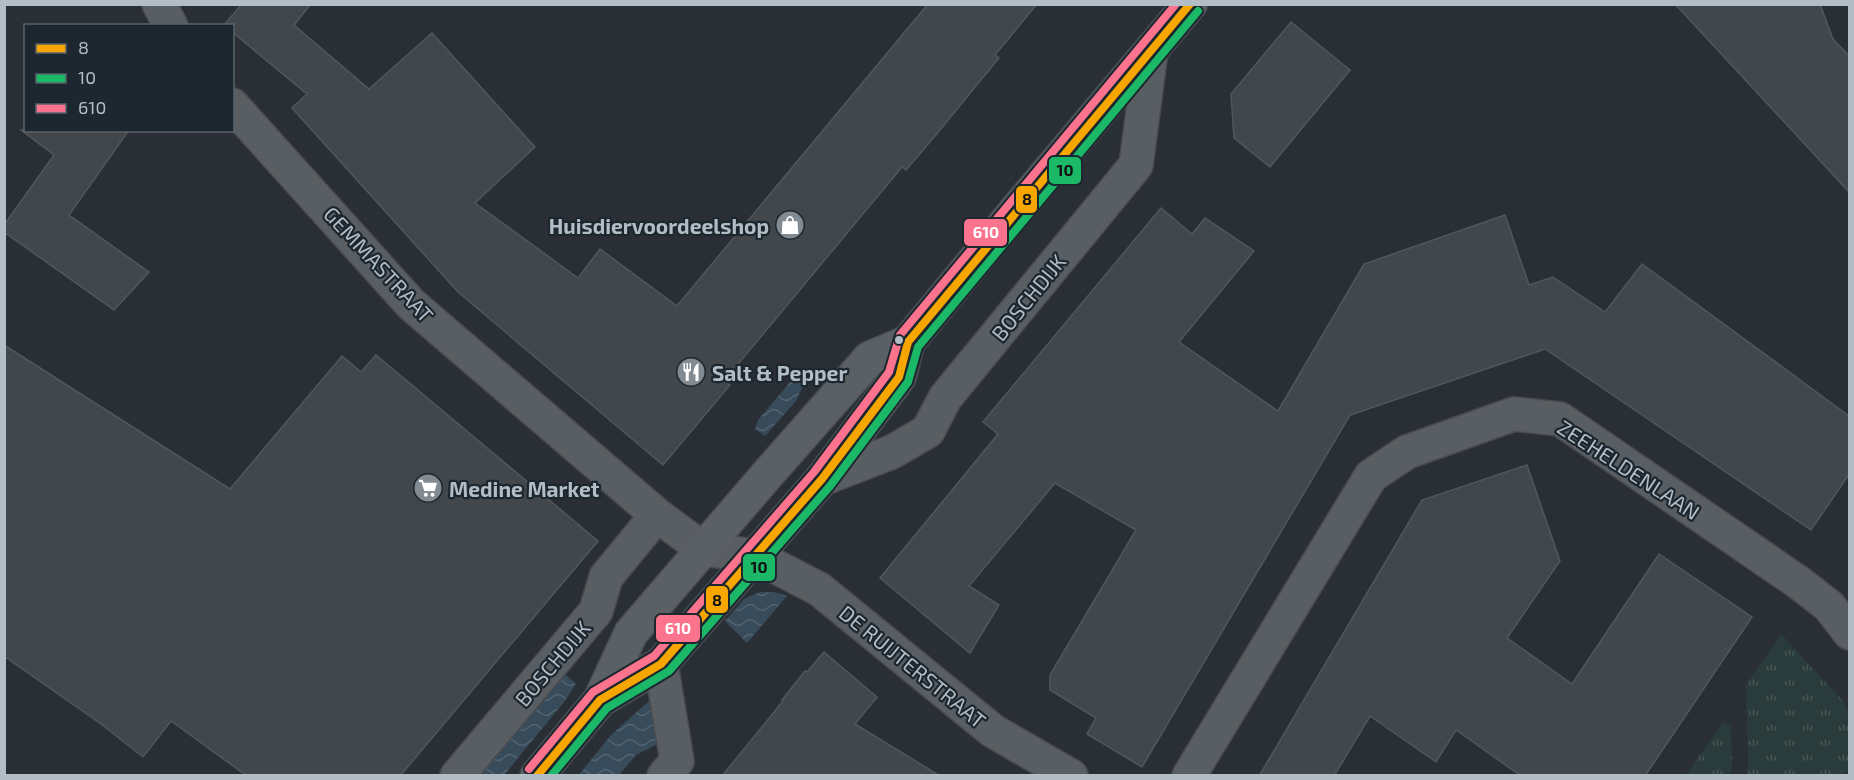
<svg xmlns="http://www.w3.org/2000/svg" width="1854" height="780" font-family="'Exo 2',sans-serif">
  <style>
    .grass { fill: url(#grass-tufts) }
    .water { fill: url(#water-waves) }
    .building { fill: #41474b; stroke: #51575c; stroke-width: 1.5 }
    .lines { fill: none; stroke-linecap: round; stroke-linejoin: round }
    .minor-casing { stroke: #474b4f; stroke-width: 36 }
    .major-casing { stroke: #474c51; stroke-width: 36 }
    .minor { stroke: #595e63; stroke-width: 33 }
    .major { stroke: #5b6065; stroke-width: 33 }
    .bus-1-casing { stroke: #1d272f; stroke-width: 12 }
    .bus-2-casing { stroke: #1d272f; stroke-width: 12 }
    .bus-3-casing { stroke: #1d272f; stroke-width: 12 }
    .bus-1 { stroke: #f7a600; stroke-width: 8 }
    .bus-2 { stroke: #1ab867; stroke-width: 8 }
    .bus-3 { stroke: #fc738d; stroke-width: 8 }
    .bus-dot { fill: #b3bdc5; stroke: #1d272f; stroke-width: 2 }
    .labels { text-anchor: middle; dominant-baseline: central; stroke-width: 4.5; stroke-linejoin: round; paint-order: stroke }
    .poi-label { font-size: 21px; font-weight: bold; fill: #b3bdc5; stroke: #1d272f; text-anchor: start }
    .street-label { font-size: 21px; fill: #b3bdc5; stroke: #1d272f }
    .line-badge { stroke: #1d272f; stroke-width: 2 }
    .badge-label { font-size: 16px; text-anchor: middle; font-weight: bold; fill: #fff }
    .pale-badge-label { font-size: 16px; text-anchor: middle; font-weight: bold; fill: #111 }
  </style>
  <defs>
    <pattern id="grass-tufts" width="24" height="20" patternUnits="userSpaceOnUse" patternTransform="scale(1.5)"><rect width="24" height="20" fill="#293c3b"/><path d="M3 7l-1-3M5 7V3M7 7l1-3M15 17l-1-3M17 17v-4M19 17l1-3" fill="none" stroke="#465656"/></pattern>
    <pattern id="water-waves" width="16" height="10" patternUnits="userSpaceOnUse" patternTransform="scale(1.5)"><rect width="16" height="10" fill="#384b5b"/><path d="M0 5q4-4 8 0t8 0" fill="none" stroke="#526371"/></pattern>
  </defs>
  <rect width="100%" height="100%" fill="#292f34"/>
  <path class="grass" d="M1781,634L1844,702L1849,716V771L1839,775H1746L1748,764L1746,685Z
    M1723,722L1731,725L1732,767L1730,775H1686Z"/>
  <path class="water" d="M797,374L803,386L796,401L765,436L755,429L758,420Z
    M760,592H775L787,596L747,643L725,621L744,599Z
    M565,674L576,684L564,702L504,775H480Z
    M650,700L654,702L658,744L636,755L619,775L578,776L611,735Z"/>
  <path class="building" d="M242,4H311L294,25L369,89L432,33L535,147L475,203L578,278L600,249L677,306L928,4H1037L995,55L999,58L935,136L906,170L902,167L724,381L730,385L663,465L458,292L292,108L307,94L232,32V26L224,25Z
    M1675,4H1820L1833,39L1850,57V193Z
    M1291,22L1350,70L1270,167L1234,138L1231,94Z
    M21,130H129L69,215L149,272L114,310L4,232V225L54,155Z
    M1161,208L1192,234L1205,218L1254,251L1179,342L1278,411L1364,264L1505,215L1529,285L1553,277L1605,312L1642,264L1811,388L1850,417V473L1811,530L1545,349L1350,415L1142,767L1087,734L1096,718L1050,690V675L1136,530L1055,483L969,586L999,605L970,653L880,578L998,434L983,422Z
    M4,345L230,489L342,356L361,372L376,355L598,541L400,776H247L171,721L143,757L101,724L4,656Z
    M1527,465L1560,561L1507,638L1572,684L1659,554L1752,617L1645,776H1521L1456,730L1436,762L1370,716L1334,776H1259L1422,500Z
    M824,652L877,697L855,724L940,776H722L783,701L782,700L805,671L807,672Z"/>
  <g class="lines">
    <g class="minor-casing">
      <path id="minor" d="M159,4L171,26
        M232,105L411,304L657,515L703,549L755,556L819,589L993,731L1071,776
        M822,479L892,452L928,431L945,398L1136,165L1151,51
        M661,664L677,761L664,776
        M457,776L596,611L606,577L657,515
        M1189,776L1371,476L1407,452L1514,414L1560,419L1798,582L1829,606L1850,633"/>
    </g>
    <g class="major-casing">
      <path id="major" d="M600,700L661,664L822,479L899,377L908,342L1018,208L1190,4
        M537,776L600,700L631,633L766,476L870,358L908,342"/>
    </g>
    <use href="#minor" class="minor"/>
    <use href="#major" class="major"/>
    <g class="bus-1-casing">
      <path id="bus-1" d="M537,776L600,700L661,664L822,479L899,377L908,342L1190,4"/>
    </g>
    <g class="bus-2-casing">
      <path id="bus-2" d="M551,776L607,708L669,671L830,486L908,382L918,347L1198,11"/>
    </g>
    <g class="bus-3-casing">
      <path id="bus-3" d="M529,769L593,692L654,656L814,472L889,372L900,335L1176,4"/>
    </g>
    <use href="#bus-1" class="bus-1"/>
    <use href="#bus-2" class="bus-2"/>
    <use href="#bus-3" class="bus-3"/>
  </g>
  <defs>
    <g id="shop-disc" transform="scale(1.5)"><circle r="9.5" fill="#838b92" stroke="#1d272f"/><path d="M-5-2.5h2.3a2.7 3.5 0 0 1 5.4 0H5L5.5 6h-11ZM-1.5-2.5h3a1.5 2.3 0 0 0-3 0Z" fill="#fff"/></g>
    <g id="restaurant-disc" transform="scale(1.5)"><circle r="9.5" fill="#838b92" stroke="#1d272f"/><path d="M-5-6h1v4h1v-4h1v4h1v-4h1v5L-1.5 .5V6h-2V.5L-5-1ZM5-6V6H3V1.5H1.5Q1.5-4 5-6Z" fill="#fff"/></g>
    <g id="supermarket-disc" transform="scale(1.5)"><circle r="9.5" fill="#838b92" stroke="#1d272f"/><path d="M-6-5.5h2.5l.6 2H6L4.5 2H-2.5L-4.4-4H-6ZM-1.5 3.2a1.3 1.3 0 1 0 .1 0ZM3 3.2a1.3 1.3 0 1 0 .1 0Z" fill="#fff"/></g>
  </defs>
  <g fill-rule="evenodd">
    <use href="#shop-disc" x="790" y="225"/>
    <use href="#restaurant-disc" x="691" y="372"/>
    <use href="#supermarket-disc" x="428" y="488"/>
  </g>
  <circle class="bus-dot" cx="899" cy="340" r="5"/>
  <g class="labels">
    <g class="poi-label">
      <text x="769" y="225" text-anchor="end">Huisdiervoordeelshop</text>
      <text x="712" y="372">Salt &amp; Pepper</text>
      <text x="449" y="488">Medine Market</text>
    </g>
    <g class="street-label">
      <text transform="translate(379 264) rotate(47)">GEMMASTRAAT</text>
      <text transform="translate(1028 297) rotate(-51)">BOSCHDIJK</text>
      <text transform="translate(1629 469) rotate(33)">ZEEHELDENLAAN</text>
      <text transform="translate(552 663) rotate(-50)">BOSCHDIJK</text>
      <text transform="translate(913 666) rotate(39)">DE RUIJTERSTRAAT</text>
    </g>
  </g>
  <g class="line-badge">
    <rect x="1048" y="156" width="34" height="29" rx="6" fill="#1ab867"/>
    <rect x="1015" y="185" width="23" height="29" rx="6" fill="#f7a600"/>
    <rect x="963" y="218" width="45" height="29" rx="6" fill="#fc738d"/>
    <rect x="742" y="553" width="34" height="29" rx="6" fill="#1ab867"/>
    <rect x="705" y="585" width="24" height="29" rx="6" fill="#f7a600"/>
    <rect x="655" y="614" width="46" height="29" rx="6" fill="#fc738d"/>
  </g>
  <g class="badge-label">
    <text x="986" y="238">610</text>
    <text x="678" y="634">610</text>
  </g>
  <g class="pale-badge-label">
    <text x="1065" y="176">10</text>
    <text x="1027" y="205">8</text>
    <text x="759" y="573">10</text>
    <text x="717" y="606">8</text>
  </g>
  <rect width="1854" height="780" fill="none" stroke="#b3bdc5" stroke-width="12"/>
  <rect x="24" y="24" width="210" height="108" fill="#1d272f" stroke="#59636b" stroke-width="1.5"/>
  <rect x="36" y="44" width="30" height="9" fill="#f7a600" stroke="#59636b" stroke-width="1.5"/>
  <text x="78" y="54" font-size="18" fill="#b3bdc5">8</text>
  <rect x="36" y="74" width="30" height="9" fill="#1ab867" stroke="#59636b" stroke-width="1.5"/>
  <text x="78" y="84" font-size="18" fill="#b3bdc5">10</text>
  <rect x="36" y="104" width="30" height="9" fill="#fc738d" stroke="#59636b" stroke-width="1.5"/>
  <text x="78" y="114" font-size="18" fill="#b3bdc5">610</text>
</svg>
